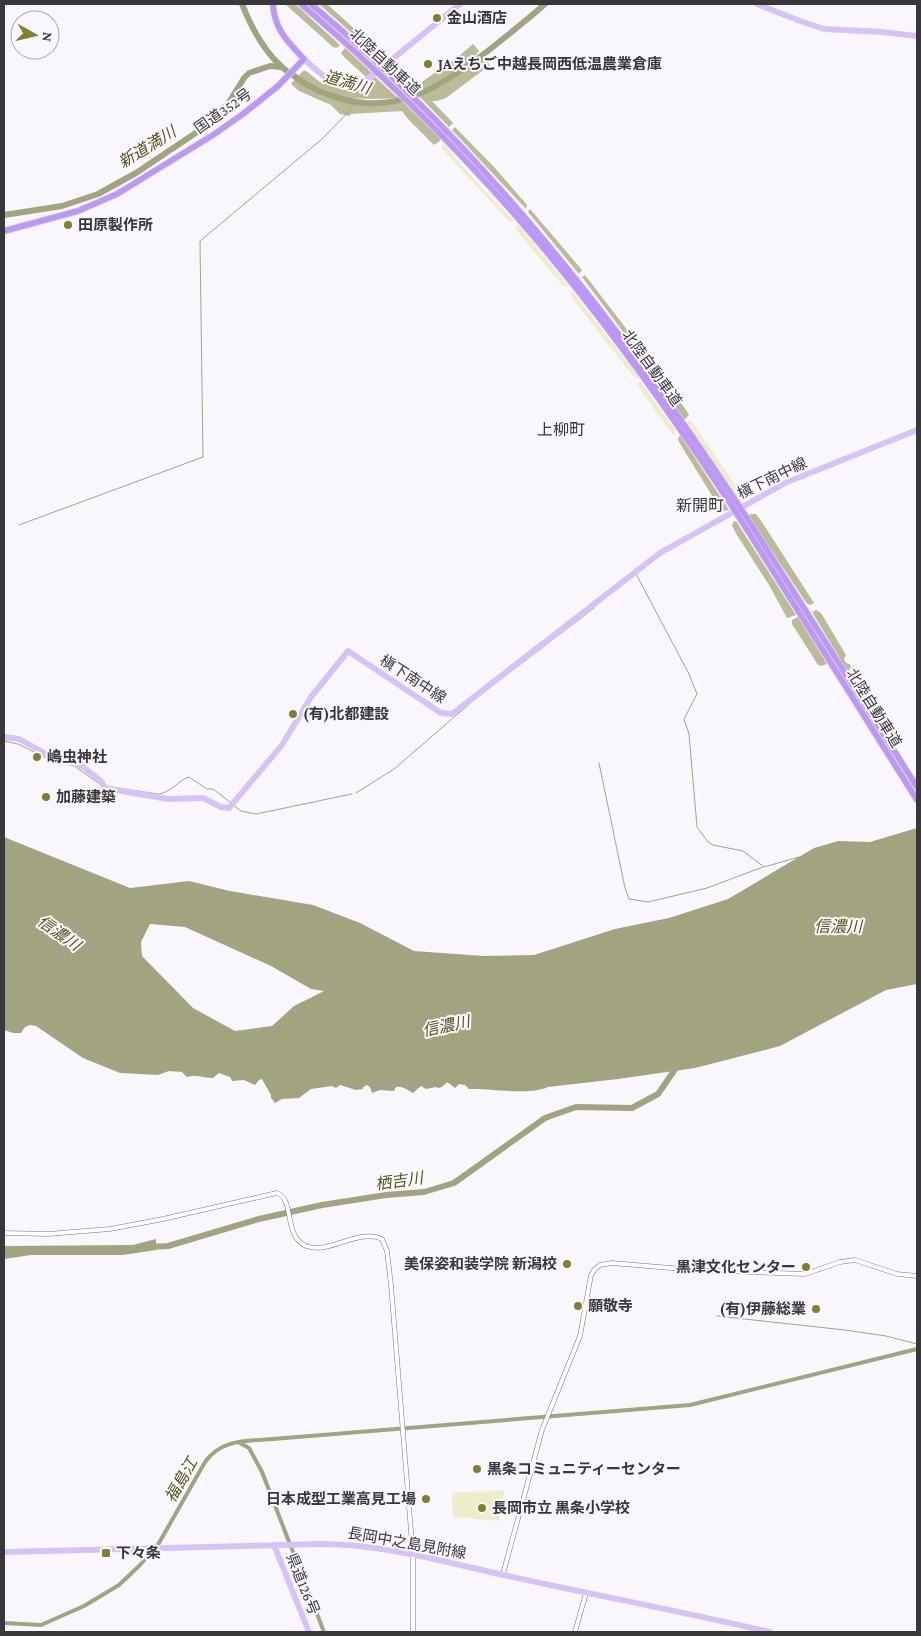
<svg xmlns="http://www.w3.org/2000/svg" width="921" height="1636" font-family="'Crimson Pro','Noto Sans JP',serif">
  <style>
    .green { fill: #eceeca }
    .forest { fill: #babc97 }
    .water { fill: #a2a480; fill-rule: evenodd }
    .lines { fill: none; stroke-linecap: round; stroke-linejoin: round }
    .stream { stroke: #a2a480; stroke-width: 1 }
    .canal { stroke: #a2a480; stroke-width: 4 }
    .river { stroke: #a2a480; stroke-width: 6 }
    .minor-casing { stroke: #757379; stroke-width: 5 }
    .major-casing { stroke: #d3d3d3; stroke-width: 6 }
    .highway-casing { stroke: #d3d3d3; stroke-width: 7 }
    .minor { stroke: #fff; stroke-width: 4 }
    .major { stroke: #d7c1fa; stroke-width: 5 }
    .highway { stroke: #bc97f7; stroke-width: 5.5 }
    .highway-bridge-casing { stroke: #d3d3d3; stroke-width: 7; stroke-linecap: butt }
    .highway-bridge { stroke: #bc97f7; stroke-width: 5.5 }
    .poi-dot { fill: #80812a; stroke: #f9f7fd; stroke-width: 2 }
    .labels { text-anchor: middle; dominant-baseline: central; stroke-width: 4; stroke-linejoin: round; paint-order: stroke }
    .poi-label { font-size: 15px; font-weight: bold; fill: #383739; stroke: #f9f7fd; text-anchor: start }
    .street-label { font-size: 15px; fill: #383739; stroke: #f9f7fd }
    .water-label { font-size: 16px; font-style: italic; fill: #545518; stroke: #f9f7fd }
    .neighbourhood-label { font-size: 16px; fill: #383739; stroke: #f9f7fd }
  </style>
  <rect width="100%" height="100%" fill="#f9f7fd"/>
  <path class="green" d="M443,143L481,187L514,220L511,222L508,220L441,148Z
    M518,224L570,288L563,286L518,232L515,228Z
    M572,291L639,377L635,378L626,367L572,298L571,293Z
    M640,381L676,431L675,434L673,435L637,385Z
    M689,420L692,422L743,496L744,500L740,503L687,423Z
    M504,1490L499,1521L453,1517L452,1496L454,1493Z"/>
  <path class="forest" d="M285,4H295L340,45L337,48L333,47Z
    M319,4H327L359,33L355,36Z
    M363,35L388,60L385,62L358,37Z
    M473,44L479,51C463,72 436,89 411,93L385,67L392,65L403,72L410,82L419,84L459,56Z
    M345,48L372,73L368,77L365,76L344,57L341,53Z
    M483,57L490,65L446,98L437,101H432L453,123L449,127L419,96L444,84Z
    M303,71H306L320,82L345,90L366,88L367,83L375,77L398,98C359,100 330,101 298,76Z
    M296,78C326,101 366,111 403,102L440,138V141L434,145L408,119L402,111L351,114L349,116L340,114L331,105L299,91L291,84Z
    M455,127L495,168L527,205L526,209L452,130Z
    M530,209L582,270L579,274L528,212Z
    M585,275L651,361L648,365L582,277Z
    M650,366L656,368L686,410L689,415L684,420L649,368Z
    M680,435L729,510L723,511L719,507L679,442L678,439Z
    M752,514H756L762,522L814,603L811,605L807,604L748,515Z
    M736,521L796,615L787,618L769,585L737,535L732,526L733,522Z
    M816,610L821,613L846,655L844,659L846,663L850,664L851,667L848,672L812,612Z
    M798,617L827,664L821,666L818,665L792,624V620Z"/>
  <path class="water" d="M917,828V984L886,990L780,1046L695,1068L618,1079L548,1087C528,1096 491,1088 469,1089L465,1085L459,1084L455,1088L447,1082L442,1087L438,1088L436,1087L426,1089L421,1086L413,1093C407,1090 403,1086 396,1087L394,1091L380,1090L372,1093L370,1087L367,1085L363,1087V1089L356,1090L340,1085L336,1088L332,1086L311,1089L299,1098L282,1099L275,1103L271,1098V1095L262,1079L259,1080L255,1085L244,1080L232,1081L230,1077L219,1073L213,1078C203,1078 196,1074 187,1077L182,1072L169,1071L158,1075L120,1073L83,1058L36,1026L30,1025L25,1027L21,1033H13L4,1030V837L130,888L189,881L230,891L313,905L360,923L414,951L484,956L534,955L615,929L669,918L728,899L814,848L838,841L870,842ZM150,924L185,927L271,966L311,989L324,991L294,1006L272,1026L235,1031L193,1008L142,956L141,942Z
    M156,1239V1250L123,1255H31L4,1259V1246L133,1245Z"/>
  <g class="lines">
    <path class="stream" d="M19,525L203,457L200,241L322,139C334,126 346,116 356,102
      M636,574L689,674L697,694L684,719L689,734L697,827L708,842L713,845L743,851L764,867L799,857
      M4,741L18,744L50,760L74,766L100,784
      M599,763L625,888L629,899L648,902L707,888L763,867
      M118,788L158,794C171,793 177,781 189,777L207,789H213L230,802
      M356,793L394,769L474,700L594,608
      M233,805L241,811L256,814L352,794
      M717,1316L845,1330L886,1336L917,1344"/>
    <path class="canal" d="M240,1443L249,1448L262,1472L324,1632
      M4,1623L41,1625L84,1606L119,1585L140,1565L159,1543L205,1462C221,1439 247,1441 273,1439L690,1405L917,1349"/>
    <path class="river" d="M242,4C251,27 263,50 282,67C287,72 295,76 300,80C313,90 327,95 342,99C399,115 445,84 489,50C508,35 527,20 545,4
      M4,215L62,206L98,194L136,173L209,124L228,104L244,78L249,73L270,66L281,67
      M150,1247L168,1246L259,1219L322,1205L386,1195L424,1192L454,1183L545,1118L576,1107L632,1108L658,1094L678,1065"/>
    <g class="minor-casing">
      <path id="minor" d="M4,1233L48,1234L110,1229L163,1219L277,1193C295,1199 283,1236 306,1246C329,1255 358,1228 382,1239L387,1251L391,1285L413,1556V1632
        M503,1574L542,1430L580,1336L591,1275L595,1269L600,1265L612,1263L694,1270L805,1274L840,1262L855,1260L897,1274L917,1276
        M575,1632L586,1593"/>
    </g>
    <g class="major-casing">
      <path id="major" d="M757,4L800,21L824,29L882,32L917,36
        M304,59C328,80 344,99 374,74
        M384,66L460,4
        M4,737L19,739L46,754L83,767L101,781L105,788L168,799L203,798L221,807L229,808L282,745L311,697L348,651L441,713L452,714L660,553L785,483L917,430
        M274,1545L309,1632
        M4,1552L321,1544C381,1544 441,1561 499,1574C589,1594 680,1611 770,1632"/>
    </g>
    <g class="highway-casing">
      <path id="highway" d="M301,4C410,97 510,201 597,315C645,377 689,441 732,506
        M311,4C481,147 615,318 737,503
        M4,231L78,211L117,194L213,135L243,114L278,86L304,59C288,42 274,29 273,4
        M747,518L917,787
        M741,520L917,800"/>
    </g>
    <use href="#minor" class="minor"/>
    <use href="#major" class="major"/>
    <use href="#highway" class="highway"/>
    <g class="highway-bridge-casing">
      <path id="highway-bridge" d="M737,503L747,518
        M732,506L741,520"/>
    </g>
    <use href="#highway-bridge" class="highway-bridge"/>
  </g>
  <g class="poi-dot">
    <circle cx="437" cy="18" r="5"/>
    <circle cx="428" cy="64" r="5"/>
    <circle cx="68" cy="225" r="5"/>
    <circle cx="293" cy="714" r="5"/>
    <circle cx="37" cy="757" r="5"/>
    <circle cx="46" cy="797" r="5"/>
    <circle cx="567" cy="1264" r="5"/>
    <circle cx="806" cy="1267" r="5"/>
    <circle cx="578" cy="1306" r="5"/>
    <circle cx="816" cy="1309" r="5"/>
    <circle cx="477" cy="1469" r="5"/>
    <circle cx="426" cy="1499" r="5"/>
    <circle cx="482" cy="1508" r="5"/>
    <rect x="101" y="1548" width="10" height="10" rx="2.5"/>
  </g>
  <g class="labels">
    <g class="poi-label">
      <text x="447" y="18">金山酒店</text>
      <text x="438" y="64">JAえちご中越長岡西低温農業倉庫</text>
      <text x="78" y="225">田原製作所</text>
      <text x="303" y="714">(有)北都建設</text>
      <text x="47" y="757">嶋虫神社</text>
      <text x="56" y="797">加藤建築</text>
      <text x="557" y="1264" text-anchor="end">美保姿和装学院 新潟校</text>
      <text x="796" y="1267" text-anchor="end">黒津文化センター</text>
      <text x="588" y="1306">願敬寺</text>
      <text x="806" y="1309" text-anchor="end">(有)伊藤総業</text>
      <text x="487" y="1469">黒条コミュニティーセンター</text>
      <text x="416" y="1499" text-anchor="end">日本成型工業高見工場</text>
      <text x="492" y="1508">長岡市立 黒条小学校</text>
      <text x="116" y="1553">下々条</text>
    </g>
    <g class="street-label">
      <text transform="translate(385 62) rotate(43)">北陸自動車道</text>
      <text transform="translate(223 111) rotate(-35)">国道352号</text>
      <text transform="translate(652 368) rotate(54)">北陸自動車道</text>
      <text transform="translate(772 478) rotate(-26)">槇下南中線</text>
      <text transform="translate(413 679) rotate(33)">槇下南中線</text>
      <text transform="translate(874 708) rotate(58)">北陸自動車道</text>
      <text transform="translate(407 1543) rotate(10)">長岡中之島見附線</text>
      <text transform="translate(303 1584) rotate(68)">県道126号</text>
    </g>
    <g class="water-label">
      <text transform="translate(347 82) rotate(16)">道満川</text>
      <text transform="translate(147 147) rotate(-32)">新道満川</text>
      <text x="838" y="926">信濃川</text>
      <text transform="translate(59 933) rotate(35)">信濃川</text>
      <text transform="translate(446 1026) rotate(-12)">信濃川</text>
      <text transform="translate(399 1181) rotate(-8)">栖吉川</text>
      <text transform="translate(181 1480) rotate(-60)">福島江</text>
    </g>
    <g class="neighbourhood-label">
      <text x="561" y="429">上柳町</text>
      <text x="700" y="505">新開町</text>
    </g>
  </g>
  <rect width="921" height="1636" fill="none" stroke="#383739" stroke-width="10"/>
  <g transform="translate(35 35) rotate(98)"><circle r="24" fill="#f9f7fd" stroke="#acaaaf"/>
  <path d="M0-4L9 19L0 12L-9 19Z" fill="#80812a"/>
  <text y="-8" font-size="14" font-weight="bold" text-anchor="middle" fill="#383739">N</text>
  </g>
</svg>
